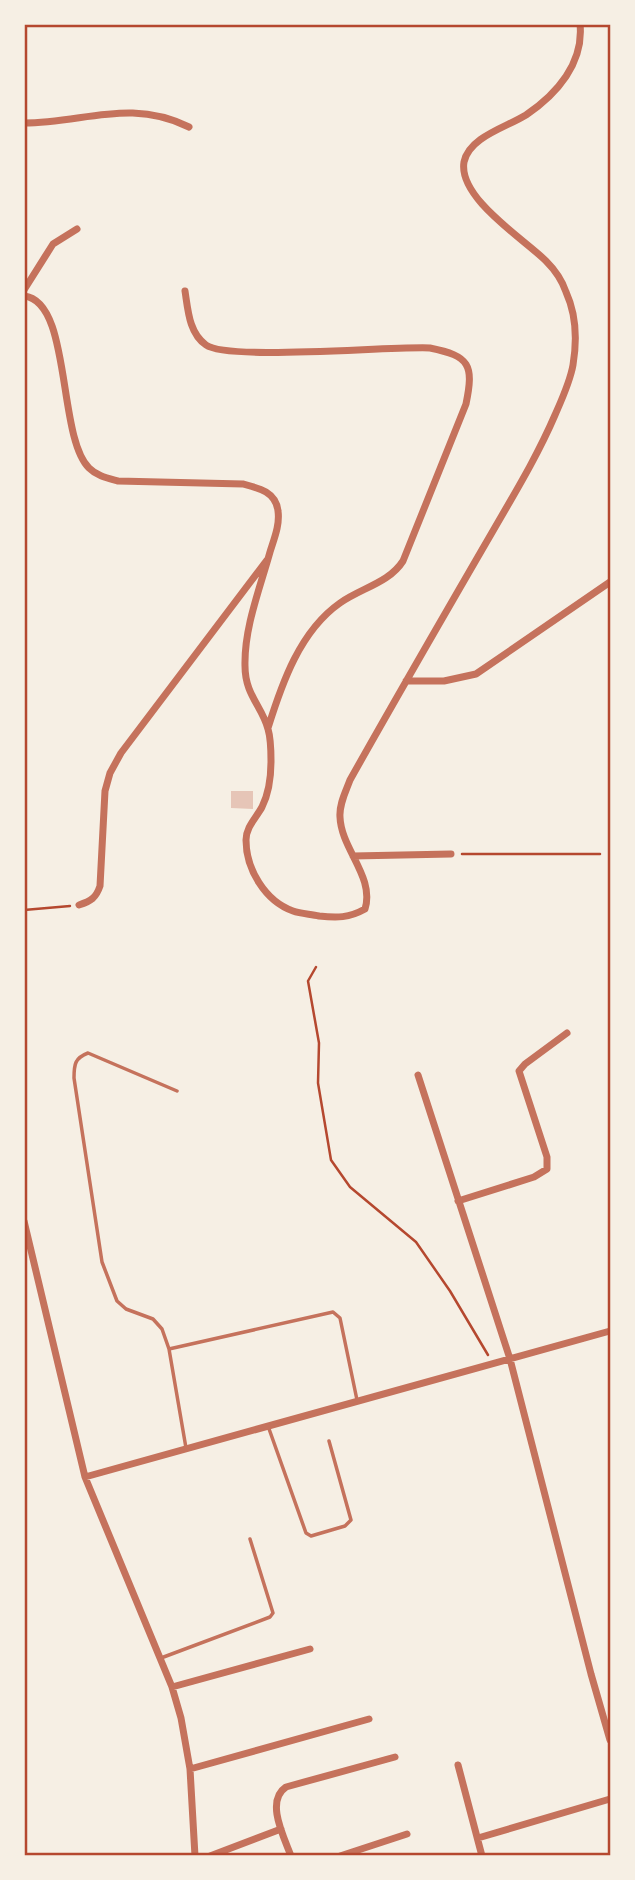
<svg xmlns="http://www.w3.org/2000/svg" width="635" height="1880" font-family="'Titillium Web',sans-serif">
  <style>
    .building { fill: #e6c5b7 }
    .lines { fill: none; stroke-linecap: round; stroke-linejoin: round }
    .path { stroke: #b5482f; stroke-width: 2.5 }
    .service { stroke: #c5725c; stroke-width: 3.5 }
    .minor { stroke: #c5725c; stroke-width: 7 }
    .neatline { fill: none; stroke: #b5482f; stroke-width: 2.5 }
  </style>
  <rect width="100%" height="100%" fill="#f6efe4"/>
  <path class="building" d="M231,791H253V809L231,808Z"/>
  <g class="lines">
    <path class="path" d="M462,854H600
      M24,910L70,906
      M316,967L308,981L319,1043L318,1083L331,1160L350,1187L416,1242L450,1291L488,1355"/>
    <path class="service" d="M177,1091L88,1053C75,1058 74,1064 74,1078L102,1262L117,1301L126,1309L153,1319L162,1329L169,1349L186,1448
      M169,1349L333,1312L340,1318L357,1400
      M268,1426L306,1533L311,1536L345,1526L351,1520L329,1441
      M161,1658L270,1617L273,1613L250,1539"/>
    <path class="minor" d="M24,123C84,123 130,98 189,127
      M24,290L53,244L77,229
      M185,291C188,310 189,333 206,345C228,361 390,346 430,348C470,356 474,365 466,404L403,561C389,583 361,588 340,603C300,631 282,683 268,728
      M24,296C72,301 57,436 89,468C97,476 107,478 118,481L243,484C259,488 276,492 278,511C280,525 274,539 270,552C260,588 244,628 245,666C245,695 262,706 268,729C271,739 271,751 271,761C271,777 269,793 262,807C256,818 246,827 246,840C246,869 265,901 293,911C301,914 311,914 319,916C337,918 349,918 365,909C375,877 341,849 340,817C339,804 346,791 350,780C396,698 443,617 490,536C513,496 537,457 555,415C562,399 570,382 573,365C577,341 576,314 566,292C562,280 555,270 546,261C524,239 458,198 464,162C469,137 507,127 526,115C557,94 584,63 580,24
      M406,681H444L476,674L610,582
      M353,856L451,854
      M79,905C91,901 96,898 100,886L105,791L110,773L121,753L267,560
      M418,1075L510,1359L591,1674L610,1740
      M458,1201L534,1177L547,1169V1157L519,1071L525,1064L567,1033
      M24,1221L85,1477L172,1687L181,1718L190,1769L195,1856
      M85,1477L610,1331
      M172,1687L310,1649
      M458,1765L482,1856
      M190,1769L369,1719
      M478,1838L610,1799
      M210,1856L281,1829
      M291,1856C284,1837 265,1801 286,1787L395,1757
      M340,1856L407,1834"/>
  </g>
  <rect width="635" height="1880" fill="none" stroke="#f6efe4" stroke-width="52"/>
  <rect x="26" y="26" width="583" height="1828" class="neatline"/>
</svg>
